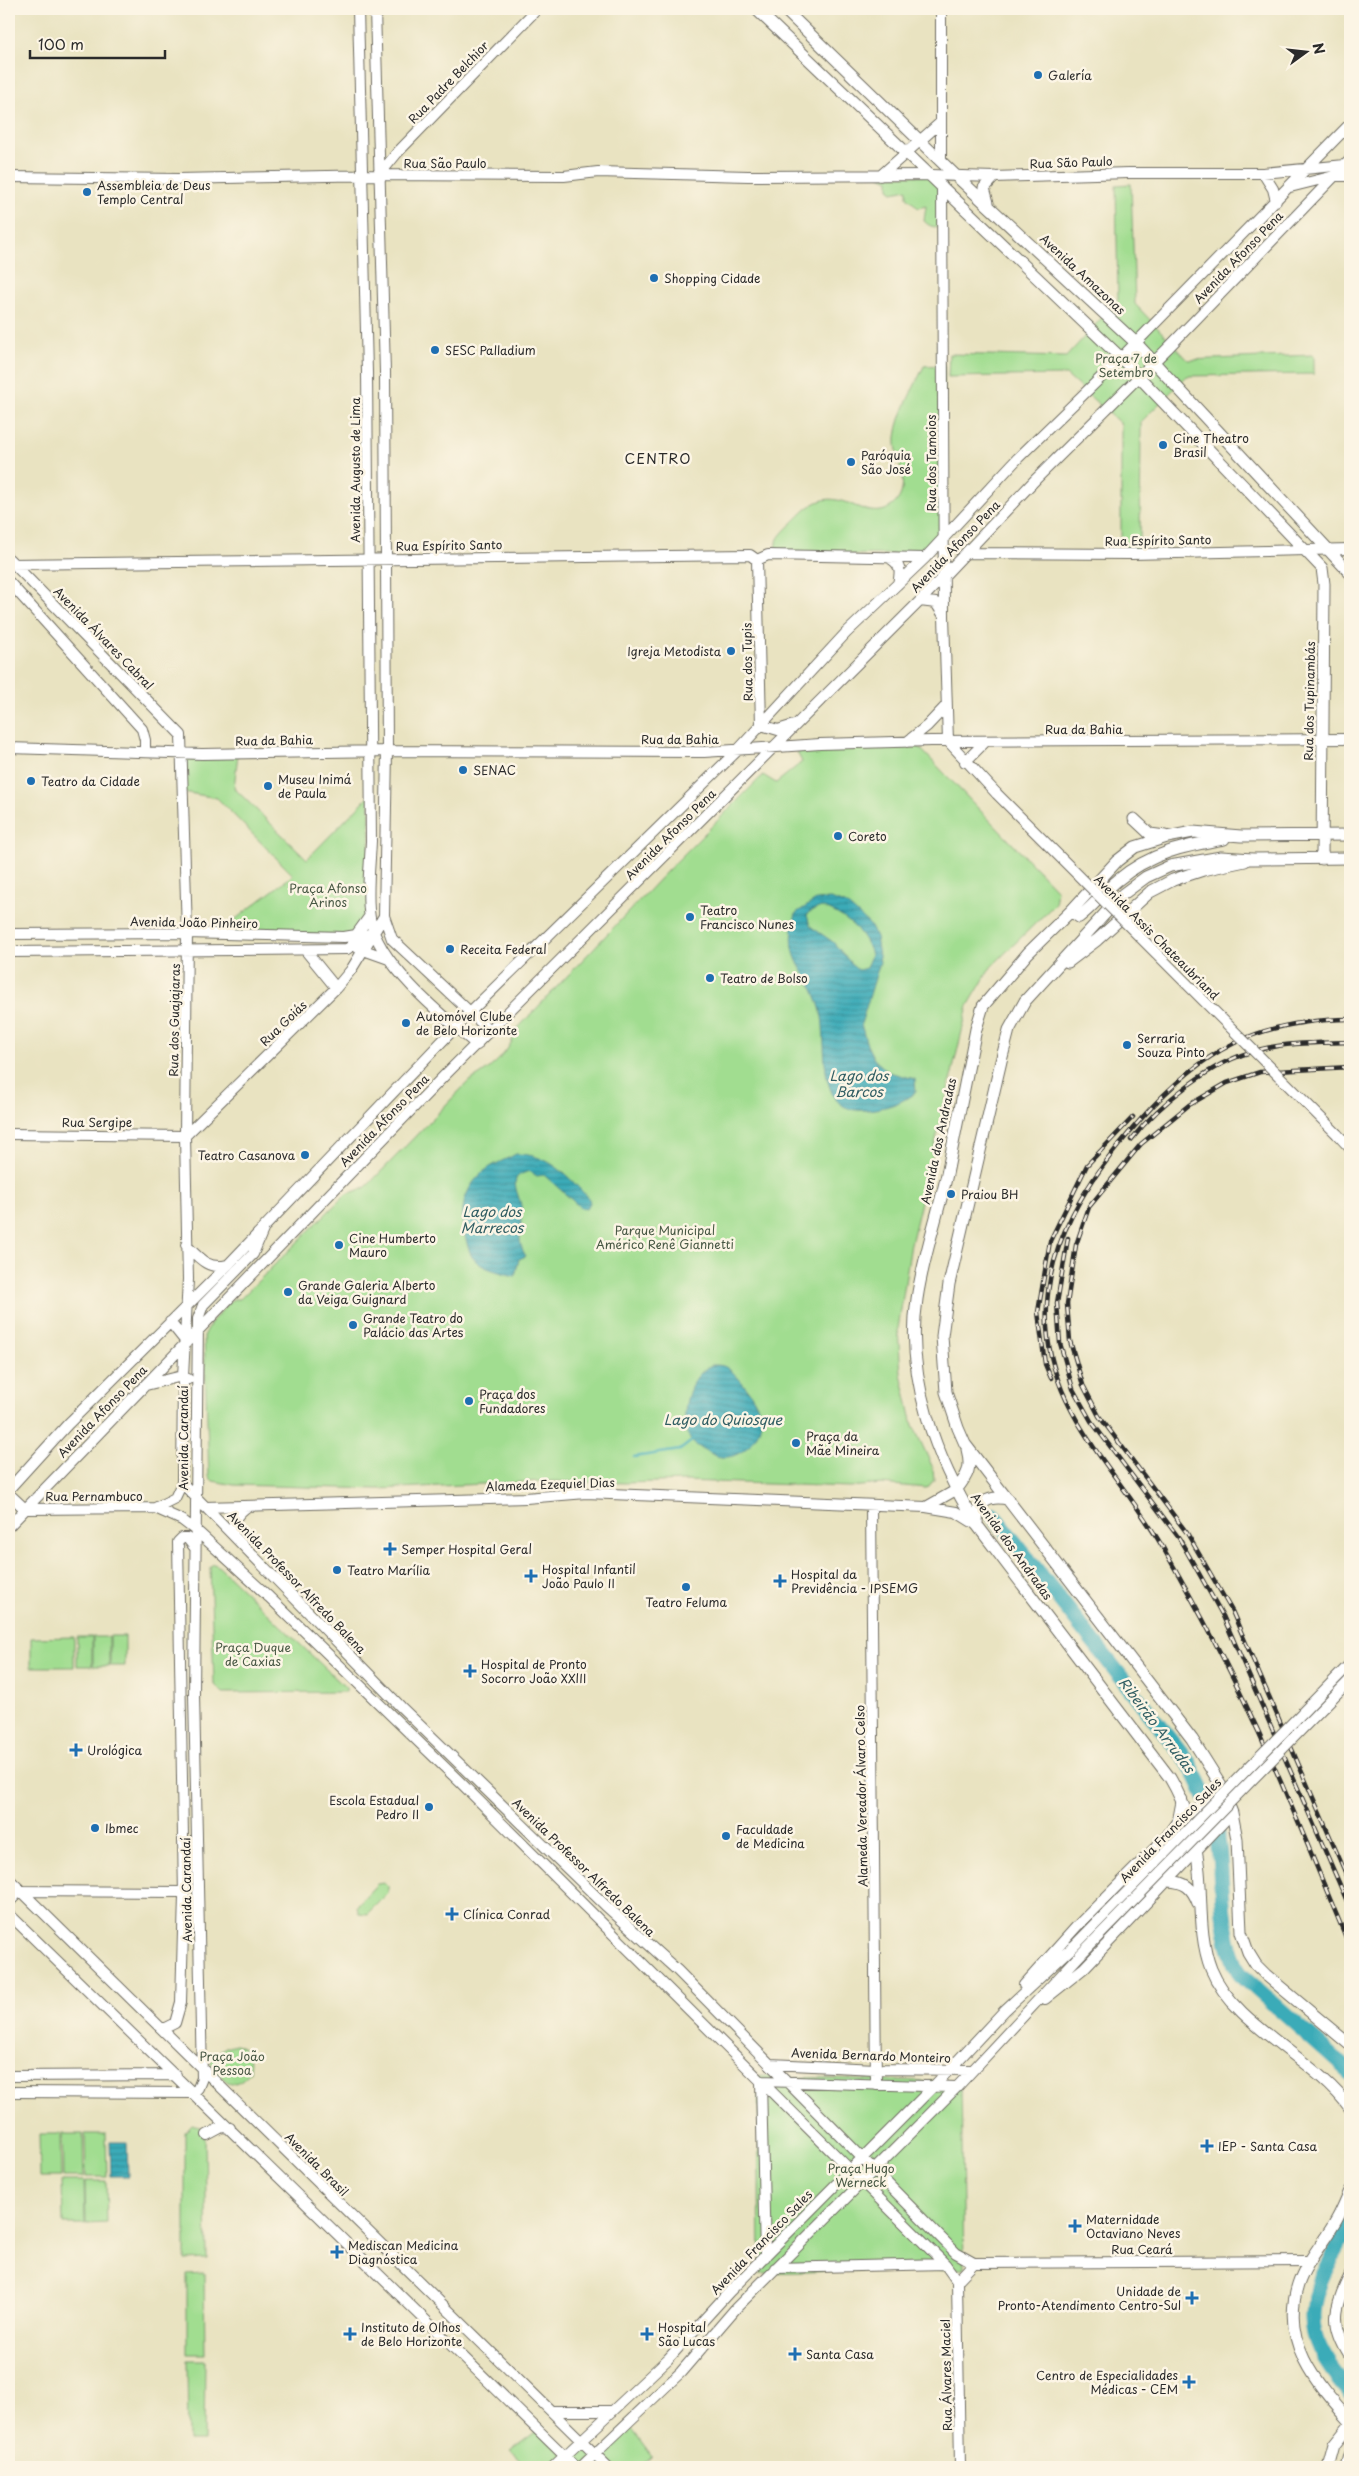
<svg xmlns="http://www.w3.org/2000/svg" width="1359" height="2476" font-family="'Playpen Sans',sans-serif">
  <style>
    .green { fill: #a1dd90; stroke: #66845e }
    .water { fill: url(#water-rules); stroke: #336b72; fill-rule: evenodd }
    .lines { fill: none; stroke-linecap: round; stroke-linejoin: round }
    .stream { stroke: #3babb8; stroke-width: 2.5 }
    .river { stroke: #3babb8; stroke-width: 16 }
    .secondary-casing { stroke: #6e6b60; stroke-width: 12 }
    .primary-casing { stroke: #6e6b60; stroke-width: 13 }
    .secondary { stroke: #fff; stroke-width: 10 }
    .primary { stroke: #fff; stroke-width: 11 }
    .rail-casing { stroke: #2b2b2b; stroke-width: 4.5 }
    .rail { stroke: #fcf5e5; stroke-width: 2.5; stroke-dasharray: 8; stroke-linecap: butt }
    .secondary-bridge-casing { stroke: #6e6b60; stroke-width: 12; stroke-linecap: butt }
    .secondary-bridge { stroke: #fff; stroke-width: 10 }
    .poi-dot { fill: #1f6fb2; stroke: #fcf5e5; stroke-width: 2 }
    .labels { text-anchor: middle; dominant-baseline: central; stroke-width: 5; stroke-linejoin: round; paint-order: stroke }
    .poi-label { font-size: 12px; fill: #2b2b2b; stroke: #fcf5e5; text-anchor: start }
    .street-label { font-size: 12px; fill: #2b2b2b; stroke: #fcf5e5 }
    .park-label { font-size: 12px; fill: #485844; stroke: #fcf5e5 }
    .neighbourhood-label { font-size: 14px; letter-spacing: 1px; fill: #2b2b2b; stroke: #fcf5e5 }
    .water-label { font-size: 14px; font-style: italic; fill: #315e63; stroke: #fcf5e5 }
  </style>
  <defs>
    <pattern id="water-rules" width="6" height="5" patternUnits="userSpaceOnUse" patternTransform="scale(1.25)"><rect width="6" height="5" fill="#3babb8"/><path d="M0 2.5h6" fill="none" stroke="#328b96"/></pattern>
  </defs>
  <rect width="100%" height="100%" fill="#fcf5e5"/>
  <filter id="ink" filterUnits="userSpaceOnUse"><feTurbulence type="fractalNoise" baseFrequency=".02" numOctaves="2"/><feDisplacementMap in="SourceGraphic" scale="10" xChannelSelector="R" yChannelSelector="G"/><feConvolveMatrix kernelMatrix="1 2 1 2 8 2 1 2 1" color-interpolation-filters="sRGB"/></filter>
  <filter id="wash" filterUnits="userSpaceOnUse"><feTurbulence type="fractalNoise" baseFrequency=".0096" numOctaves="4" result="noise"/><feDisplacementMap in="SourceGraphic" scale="20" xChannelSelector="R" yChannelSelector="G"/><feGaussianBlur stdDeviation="1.12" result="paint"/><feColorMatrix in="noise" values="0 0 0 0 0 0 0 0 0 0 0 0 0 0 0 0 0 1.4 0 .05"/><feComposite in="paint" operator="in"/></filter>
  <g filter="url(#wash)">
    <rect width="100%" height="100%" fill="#e9e3c1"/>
    <path class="green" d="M930,175L942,186L941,226C933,228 929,226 924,221L926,206L918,208L907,197V189L893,192L889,189V180L880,176Z
      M1131,184L1135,304L1188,360L1314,355V374L1187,376L1141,422L1140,549H1121V424L1066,375L948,377L949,354L1066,357L1118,300L1116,185Z
      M944,365V535L928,554L779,555L775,549C776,537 784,531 793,522C801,514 809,505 820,501C844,492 867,521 889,508C916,491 894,460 896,437C899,412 914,388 924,366Z
      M919,747L1057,890L1055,904L991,967L968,1006L911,1244L898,1329L901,1374L913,1425L933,1468L934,1480L927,1488L881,1484L850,1487L685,1481L626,1483L545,1481L378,1489L234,1485L213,1481L209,1477L204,1336L212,1321L233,1299H240L345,1195L366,1187L469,1081C489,1071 511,1052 516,1030L668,870L763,775L776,783L802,762L797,752L800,751Z
      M181,753L238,754L234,788L307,859L370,795L369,906L356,935L216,934L293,875L217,798L183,792Z
      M213,1564L217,1565L346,1688V1692L223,1693L214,1684L210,1567Z
      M110,1636H125V1666H110Z
      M74,1637V1667H31V1638Z
      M77,1637H92V1666H77Z
      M93,1637H109V1666H93Z
      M385,1883L388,1886V1893L367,1914L359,1913L357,1906L359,1903L377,1884Z
      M236,2044C249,2049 251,2058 250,2072C231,2094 223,2079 210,2063C216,2053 223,2046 236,2044Z
      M758,2076L961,2082L964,2268L760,2273Z
      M192,2125L203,2128L205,2136L207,2259L185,2260V2132Z
      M39,2134H60L61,2177H40Z
      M62,2134H83L84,2177H63Z
      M85,2134H106L107,2177H86Z
      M62,2181H84L85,2224H63Z
      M85,2181H106L107,2223L86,2224Z
      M204,2273L205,2354H187V2274Z
      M187,2360H205L204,2441H188Z
      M631,2428L652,2456L640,2467H528L511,2451L539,2430L565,2456L582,2443L598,2460Z"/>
    <path class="water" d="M831,899L849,906L870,925L876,937L880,962L861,1024L867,1045L874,1059L888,1072L915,1079L916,1092C900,1104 886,1108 867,1110C811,1116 830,1039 820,1008C807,964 783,965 796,913L816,900ZM821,907C844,914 865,932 871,955L866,968L859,970L855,968L833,942L810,926L807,915L809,912Z
      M516,1154C550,1154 568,1176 589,1199L590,1203L586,1209L581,1208L544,1175L537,1176L529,1171C525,1173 518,1174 516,1179C513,1187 520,1198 521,1206C524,1227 514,1238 526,1256L519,1259L515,1276C503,1273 481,1269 473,1258C470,1255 469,1248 467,1243C460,1221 460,1197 477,1178C488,1165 502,1162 516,1154Z
      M712,1365C717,1365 723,1365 727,1368C738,1374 761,1405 761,1418C761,1442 734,1466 712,1454C705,1450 693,1445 690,1439C678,1417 688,1375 712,1365Z
      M110,2142H127L128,2176H111Z"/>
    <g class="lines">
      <path class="stream" d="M634,1457L680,1450L693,1440"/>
      <path class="river" d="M993,1515L1189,1763C1204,1789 1216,1821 1219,1850C1223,1892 1220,1937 1240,1974L1350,2072
        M1350,2225C1311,2295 1290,2324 1350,2391"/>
    </g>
  </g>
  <g filter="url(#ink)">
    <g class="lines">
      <g class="secondary-casing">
        <path id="secondary" d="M358,9L367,372L371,841C370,866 366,894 370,918C377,963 442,1016 477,1045
          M375,9L385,372L387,751L384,916L392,939L489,1030
          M941,161V9
          M1263,173L1273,189L1276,201
          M379,175L397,153L537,9
          M880,176L940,123
          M9,177L178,179L379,175L564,176L598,172L748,176L930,175L994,177L1129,173H1263L1345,165
          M942,186L944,616L948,741
          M1290,187L1334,176H1350
          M966,553L1131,554L1350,549
          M888,557C901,564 901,571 898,584
          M9,559L181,735L187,933L185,1136L188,1279L183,1377L182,1483L175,1498L155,1508
          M757,560L768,555L925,558
          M757,560L761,725
          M10,564L750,555L757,560
          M9,582L142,729L145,740V751
          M920,601L936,603L944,616
          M761,725L778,730L794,725
          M948,741L997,794
          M907,742L927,726L946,706
          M9,748L202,754L387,751L704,752L820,744L931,741L1350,739
          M965,762L985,742
          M9,934L187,933L344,937L356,935L369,917
          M358,948L389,959
          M306,951L336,988
          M9,952L347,949L369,934
          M9,1134L185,1136L336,988L351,970L384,916
          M1337,1134L1350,1148
          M186,1245C199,1258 208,1270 227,1265
          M170,1322L186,1342
          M146,1385L178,1377L188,1379
          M182,1483L401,1707L605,1905L678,1971L956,2253L974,2263L1311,2261
          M9,1489L68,1424L228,1265L470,1012L738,750L846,633L925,558L1018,458L1121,358L1350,124
          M9,1494L25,1509L155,1508L182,1520L199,1533L269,1597L460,1782L945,2264L957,2281
          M871,1506L876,2085
          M205,1507L526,1498L586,1493L926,1507L956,1512L977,1525
          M926,1507L956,1490
          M9,1526L443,1077L920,601L1036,479L1170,346L1350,160
          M233,1533C233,1520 237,1514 248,1506
          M9,1879L608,2467
          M9,1891L184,1892
          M9,1902L20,1891
          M9,1914L576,2467
          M1024,1985L1077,1926L1167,1836L1178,1820L1182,1799
          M1045,1999L1084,1968L1232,1813
          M163,2029L175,2023L181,2002L184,1896L178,1542L182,1538H187L195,1548
          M770,2064L876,2069L971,2070
          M9,2076L176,2075
          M761,2081L957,2087
          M761,2081L765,2257
          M9,2092L193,2093L198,2088L202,2078L194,1694L198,1319L203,1305L253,1254L263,1230
          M207,2135L222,2127L230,2128
          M775,2268L945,2264
          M957,2281L960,2467
          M957,2281L974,2263
          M552,2411H613
          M553,2467L668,2359L730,2291L934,2086L1005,2010L1075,1945
          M581,2467L681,2372L736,2308L957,2087L1082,1953"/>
      </g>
      <g class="primary-casing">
        <path id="primary" d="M756,9L1121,358L1322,568L1324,584L1322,859
          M784,9L955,175L1136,343L1350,573
          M988,203L984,188L994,177
          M1134,819L1150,834L1165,836
          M1350,835L1241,836L1193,832L1167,837L1135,847L1117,861L1071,911L1028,953L983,1006L976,1029C966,1077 957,1126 947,1174C938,1215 923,1257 917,1299C905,1377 936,1460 977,1525L1170,1778C1187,1807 1196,1837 1199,1871C1202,1904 1199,1938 1211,1969C1234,2026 1315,2058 1350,2108
          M1350,858L1253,859L1221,857L1170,866L1146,877L1123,894L1025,1001L1009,1030L1001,1061L949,1284L942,1336L946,1392L958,1428L965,1444L1192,1739L1221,1785L1232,1813L1237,1839L1241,1932L1248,1952L1256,1965L1266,1975L1350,2045
          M1071,911L1079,917C1094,906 1104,891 1118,880C1150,853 1184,846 1224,839
          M1068,962L1097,940L1150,892L1173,880L1203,870L1245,861
          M956,1490C968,1475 972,1468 967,1449
          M977,1525C977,1503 986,1495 1008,1499
          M1189,1818L1221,1785
          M1168,1881C1185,1882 1192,1887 1198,1903
          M1350,2191C1346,2200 1342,2210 1337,2219C1325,2241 1306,2261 1298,2285C1280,2341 1315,2382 1350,2421
          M1350,2276C1334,2308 1330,2324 1350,2355
          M1328,2467L1334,2445L1350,2425
          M1347,2467L1350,2455"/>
      </g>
      <use href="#secondary" class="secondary"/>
      <use href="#primary" class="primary"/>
      <g class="rail-casing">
        <path id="rail" d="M1350,1019C1257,1020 1202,1050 1141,1119C1089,1177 1042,1246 1047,1327C1052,1418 1125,1478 1166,1553C1197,1607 1227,1663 1253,1720C1288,1794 1318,1871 1350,1947
          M1350,1067L1260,1072L1227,1083L1189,1105L1141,1144L1089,1207L1076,1245L1067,1304L1070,1341L1083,1385L1099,1416L1187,1533L1232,1611L1350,1883
          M1131,1140C1160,1103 1212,1061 1258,1050C1288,1042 1320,1043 1350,1042
          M1068,1238L1057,1303L1060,1343L1073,1389L1091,1421L1179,1538L1223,1616L1350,1908
          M1051,1378L1045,1364L1038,1312L1050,1241L1087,1165L1133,1117"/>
      </g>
      <use href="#rail" class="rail"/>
      <g class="secondary-bridge-casing">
        <path id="secondary-bridge" d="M997,794L1337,1134
          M1075,1945L1350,1664
          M1082,1953L1350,1680"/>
      </g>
      <use href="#secondary-bridge" class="secondary-bridge"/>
    </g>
  </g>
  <g class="poi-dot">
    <circle cx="1038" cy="75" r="5"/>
    <circle cx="87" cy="192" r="5"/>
    <circle cx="654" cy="278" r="5"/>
    <circle cx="435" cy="350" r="5"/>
    <circle cx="1163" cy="445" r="5"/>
    <circle cx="851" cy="462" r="5"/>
    <circle cx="731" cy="651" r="5"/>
    <circle cx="463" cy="770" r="5"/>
    <circle cx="31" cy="781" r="5"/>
    <circle cx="268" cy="786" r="5"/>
    <circle cx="838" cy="836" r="5"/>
    <circle cx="690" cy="917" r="5"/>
    <circle cx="450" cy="949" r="5"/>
    <circle cx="710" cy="978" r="5"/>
    <circle cx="406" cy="1023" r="5"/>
    <circle cx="1127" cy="1045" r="5"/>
    <circle cx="305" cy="1155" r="5"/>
    <circle cx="951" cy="1194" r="5"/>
    <circle cx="339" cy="1245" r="5"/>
    <circle cx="288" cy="1292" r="5"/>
    <circle cx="353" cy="1325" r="5"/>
    <circle cx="469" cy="1401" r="5"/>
    <circle cx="796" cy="1443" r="5"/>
    <path d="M387.5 1541.5h5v5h5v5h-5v5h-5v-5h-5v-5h5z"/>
    <circle cx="337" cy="1570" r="5"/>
    <path d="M528.5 1568.5h5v5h5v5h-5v5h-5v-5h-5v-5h5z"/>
    <path d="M777.5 1573.5h5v5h5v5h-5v5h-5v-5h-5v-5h5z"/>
    <circle cx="686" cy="1587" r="5"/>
    <path d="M467.5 1663.5h5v5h5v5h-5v5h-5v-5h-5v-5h5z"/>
    <path d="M73.5 1742.5h5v5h5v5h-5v5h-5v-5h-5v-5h5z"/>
    <circle cx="429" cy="1807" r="5"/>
    <circle cx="95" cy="1828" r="5"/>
    <circle cx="726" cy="1836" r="5"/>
    <path d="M449.5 1906.5h5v5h5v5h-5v5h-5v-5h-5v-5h5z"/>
    <path d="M1204.5 2138.5h5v5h5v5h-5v5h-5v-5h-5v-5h5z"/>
    <path d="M1072.5 2218.5h5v5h5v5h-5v5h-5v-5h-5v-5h5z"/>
    <path d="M334.5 2244.5h5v5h5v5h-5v5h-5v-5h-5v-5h5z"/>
    <path d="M1189.5 2290.5h5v5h5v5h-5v5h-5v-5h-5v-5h5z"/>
    <path d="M347.5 2326.5h5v5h5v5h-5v5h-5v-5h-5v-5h5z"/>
    <path d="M644.5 2326.5h5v5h5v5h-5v5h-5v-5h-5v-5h5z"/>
    <path d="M792.5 2346.5h5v5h5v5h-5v5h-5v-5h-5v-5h5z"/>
    <path d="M1186.5 2374.5h5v5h5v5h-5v5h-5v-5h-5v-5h5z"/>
  </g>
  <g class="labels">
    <g class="poi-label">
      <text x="1048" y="75">Galería</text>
      <text x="97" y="185">Assembleia de Deus<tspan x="97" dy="14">Templo Central</tspan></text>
      <text x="664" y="278">Shopping Cidade</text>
      <text x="445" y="350">SESC Palladium</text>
      <text x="1173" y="438">Cine Theatro<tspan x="1173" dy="14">Brasil</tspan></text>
      <text x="861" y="455">Paróquia<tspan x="861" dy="14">São José</tspan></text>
      <text x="721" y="651" text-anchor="end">Igreja Metodista</text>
      <text x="473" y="770">SENAC</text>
      <text x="278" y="779">Museu Inimá<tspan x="278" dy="14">de Paula</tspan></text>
      <text x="41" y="781">Teatro da Cidade</text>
      <text x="848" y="836">Coreto</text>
      <text x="700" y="910">Teatro<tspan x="700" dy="14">Francisco Nunes</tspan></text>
      <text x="460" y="949">Receita Federal</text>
      <text x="720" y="978">Teatro de Bolso</text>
      <text x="416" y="1016">Automóvel Clube<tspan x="416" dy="14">de Belo Horizonte</tspan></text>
      <text x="1137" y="1038">Serraria<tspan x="1137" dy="14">Souza Pinto</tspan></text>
      <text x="295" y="1155" text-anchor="end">Teatro Casanova</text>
      <text x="961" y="1194">Praiou BH</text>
      <text x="349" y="1238">Cine Humberto<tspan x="349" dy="14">Mauro</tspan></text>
      <text x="298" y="1285">Grande Galeria Alberto<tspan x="298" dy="14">da Veiga Guignard</tspan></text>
      <text x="363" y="1318">Grande Teatro do<tspan x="363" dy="14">Palácio das Artes</tspan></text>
      <text x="479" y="1394">Praça dos<tspan x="479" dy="14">Fundadores</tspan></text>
      <text x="806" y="1436">Praça da<tspan x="806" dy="14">Mãe Mineira</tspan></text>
      <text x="401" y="1549">Semper Hospital Geral</text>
      <text x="542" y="1569">Hospital Infantil<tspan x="542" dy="14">João Paulo II</tspan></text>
      <text x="347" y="1570">Teatro Marília</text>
      <text x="791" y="1574">Hospital da<tspan x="791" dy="14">Previdência - IPSEMG</tspan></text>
      <text x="686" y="1602" text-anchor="middle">Teatro Feluma</text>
      <text x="481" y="1664">Hospital de Pronto<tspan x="481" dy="14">Socorro João XXIII</tspan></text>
      <text x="87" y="1750">Urológica</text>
      <text x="419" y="1800" text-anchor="end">Escola Estadual<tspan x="419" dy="14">Pedro II</tspan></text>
      <text x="105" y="1828">Ibmec</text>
      <text x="736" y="1829">Faculdade<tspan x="736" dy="14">de Medicina</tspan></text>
      <text x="463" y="1914">Clínica Conrad</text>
      <text x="1218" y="2146">IEP - Santa Casa</text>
      <text x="1086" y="2219">Maternidade<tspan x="1086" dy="14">Octaviano Neves</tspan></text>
      <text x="348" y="2245">Mediscan Medicina<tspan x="348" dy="14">Diagnóstica</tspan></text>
      <text x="1181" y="2291" text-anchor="end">Unidade de<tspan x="1181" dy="14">Pronto-Atendimento Centro-Sul</tspan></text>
      <text x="361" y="2327">Instituto de Olhos<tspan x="361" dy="14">de Belo Horizonte</tspan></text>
      <text x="658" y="2327">Hospital<tspan x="658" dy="14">São Lucas</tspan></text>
      <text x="806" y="2354">Santa Casa</text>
      <text x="1178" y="2375" text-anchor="end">Centro de Especialidades<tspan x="1178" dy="14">Médicas - CEM</tspan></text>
    </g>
    <g class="street-label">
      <text transform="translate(448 82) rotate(-46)">Rua Padre Belchior</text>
      <text transform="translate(1071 162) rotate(-2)">Rua São Paulo</text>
      <text x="445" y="163">Rua São Paulo</text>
      <text transform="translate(1238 257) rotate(-46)">Avenida Afonso Pena</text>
      <text transform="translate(1083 274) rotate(43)">Avenida Amazonas</text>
      <text transform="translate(931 463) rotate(-90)">Rua dos Tamoios</text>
      <text transform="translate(355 470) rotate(-90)">Avenida Augusto de Lima</text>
      <text transform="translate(1158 540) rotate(-1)">Rua Espírito Santo</text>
      <text transform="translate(449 545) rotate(-1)">Rua Espírito Santo</text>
      <text transform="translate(955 546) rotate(-46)">Avenida Afonso Pena</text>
      <text transform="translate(104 638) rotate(46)">Avenida Álvares Cabral</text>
      <text transform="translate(747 662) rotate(-91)">Rua dos Tupis</text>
      <text transform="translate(1309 701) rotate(-89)">Rua dos Tupinambás</text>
      <text x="1084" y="729">Rua da Bahia</text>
      <text x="680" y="739">Rua da Bahia</text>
      <text transform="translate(274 740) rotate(-1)">Rua da Bahia</text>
      <text transform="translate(670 834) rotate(-45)">Avenida Afonso Pena</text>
      <text transform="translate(194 922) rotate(1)">Avenida João Pinheiro</text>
      <text transform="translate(1157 937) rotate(45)">Avenida Assis Chateaubriand</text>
      <text transform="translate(174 1020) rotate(-89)">Rua dos Guajajaras</text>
      <text transform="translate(283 1023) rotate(-44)">Rua Goiás</text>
      <text transform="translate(384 1120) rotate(-46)">Avenida Afonso Pena</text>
      <text x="97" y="1122">Rua Sergipe</text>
      <text transform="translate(938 1141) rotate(-78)">Avenida dos Andradas</text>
      <text transform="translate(102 1411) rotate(-46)">Avenida Afonso Pena</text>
      <text transform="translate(183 1438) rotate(-90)">Avenida Carandaí</text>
      <text transform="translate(550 1484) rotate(-2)">Alameda Ezequiel Dias</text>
      <text x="94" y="1496">Rua Pernambuco</text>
      <text transform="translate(1012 1546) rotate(54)">Avenida dos Andradas</text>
      <text transform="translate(297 1582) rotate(46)">Avenida Professor Alfredo Balena</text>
      <text transform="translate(861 1796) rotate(-91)">Alameda Vereador Álvaro Celso</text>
      <text transform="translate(1170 1830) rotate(-46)">Avenida Francisco Sales</text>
      <text transform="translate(584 1867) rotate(44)">Avenida Professor Alfredo Balena</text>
      <text transform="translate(186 1890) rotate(-91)">Avenida Carandaí</text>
      <text transform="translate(871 2055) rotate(2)">Avenida Bernardo Monteiro</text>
      <text transform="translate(317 2164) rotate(45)">Avenida Brasil</text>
      <text transform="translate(761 2242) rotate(-46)">Avenida Francisco Sales</text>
      <text x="1142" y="2249">Rua Ceará</text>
      <text transform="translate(946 2375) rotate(-91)">Rua Álvares Maciel</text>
    </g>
    <g class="park-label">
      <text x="1126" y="358">Praça 7 de<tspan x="1126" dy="14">Setembro</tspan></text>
      <text x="328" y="888">Praça Afonso<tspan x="328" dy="14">Arinos</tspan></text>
      <text x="665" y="1230">Parque Municipal<tspan x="665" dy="14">Américo Renê Giannetti</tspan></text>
      <text x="253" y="1647">Praça Duque<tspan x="253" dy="14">de Caxias</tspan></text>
      <text x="232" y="2056">Praça João<tspan x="232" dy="14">Pessoa</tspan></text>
      <text x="861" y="2168">Praça Hugo<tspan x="861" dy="14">Werneck</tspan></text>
    </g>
    <g class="neighbourhood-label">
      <text x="658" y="458">CENTRO</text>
    </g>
    <g class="water-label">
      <text x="859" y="1075">Lago dos<tspan x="859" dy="16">Barcos</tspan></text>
      <text x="492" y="1211">Lago dos<tspan x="492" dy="16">Marrecos</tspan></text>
      <text x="723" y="1419">Lago do Quiosque</text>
      <text transform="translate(1157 1725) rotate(53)">Ribeirão Arrudas</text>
    </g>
  </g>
  <rect width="1359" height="2476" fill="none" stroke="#fcf5e5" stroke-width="30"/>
  <g transform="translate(1306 52) rotate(75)" stroke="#fcf5e5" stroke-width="4" paint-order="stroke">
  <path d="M0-4L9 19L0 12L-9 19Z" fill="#2b2b2b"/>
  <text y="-8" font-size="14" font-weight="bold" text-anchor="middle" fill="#2b2b2b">N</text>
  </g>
  <path d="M30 50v8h135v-8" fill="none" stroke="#2b2b2b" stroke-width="2.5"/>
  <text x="38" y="50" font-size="15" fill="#2b2b2b" stroke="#fcf5e5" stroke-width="4" paint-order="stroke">100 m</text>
</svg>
